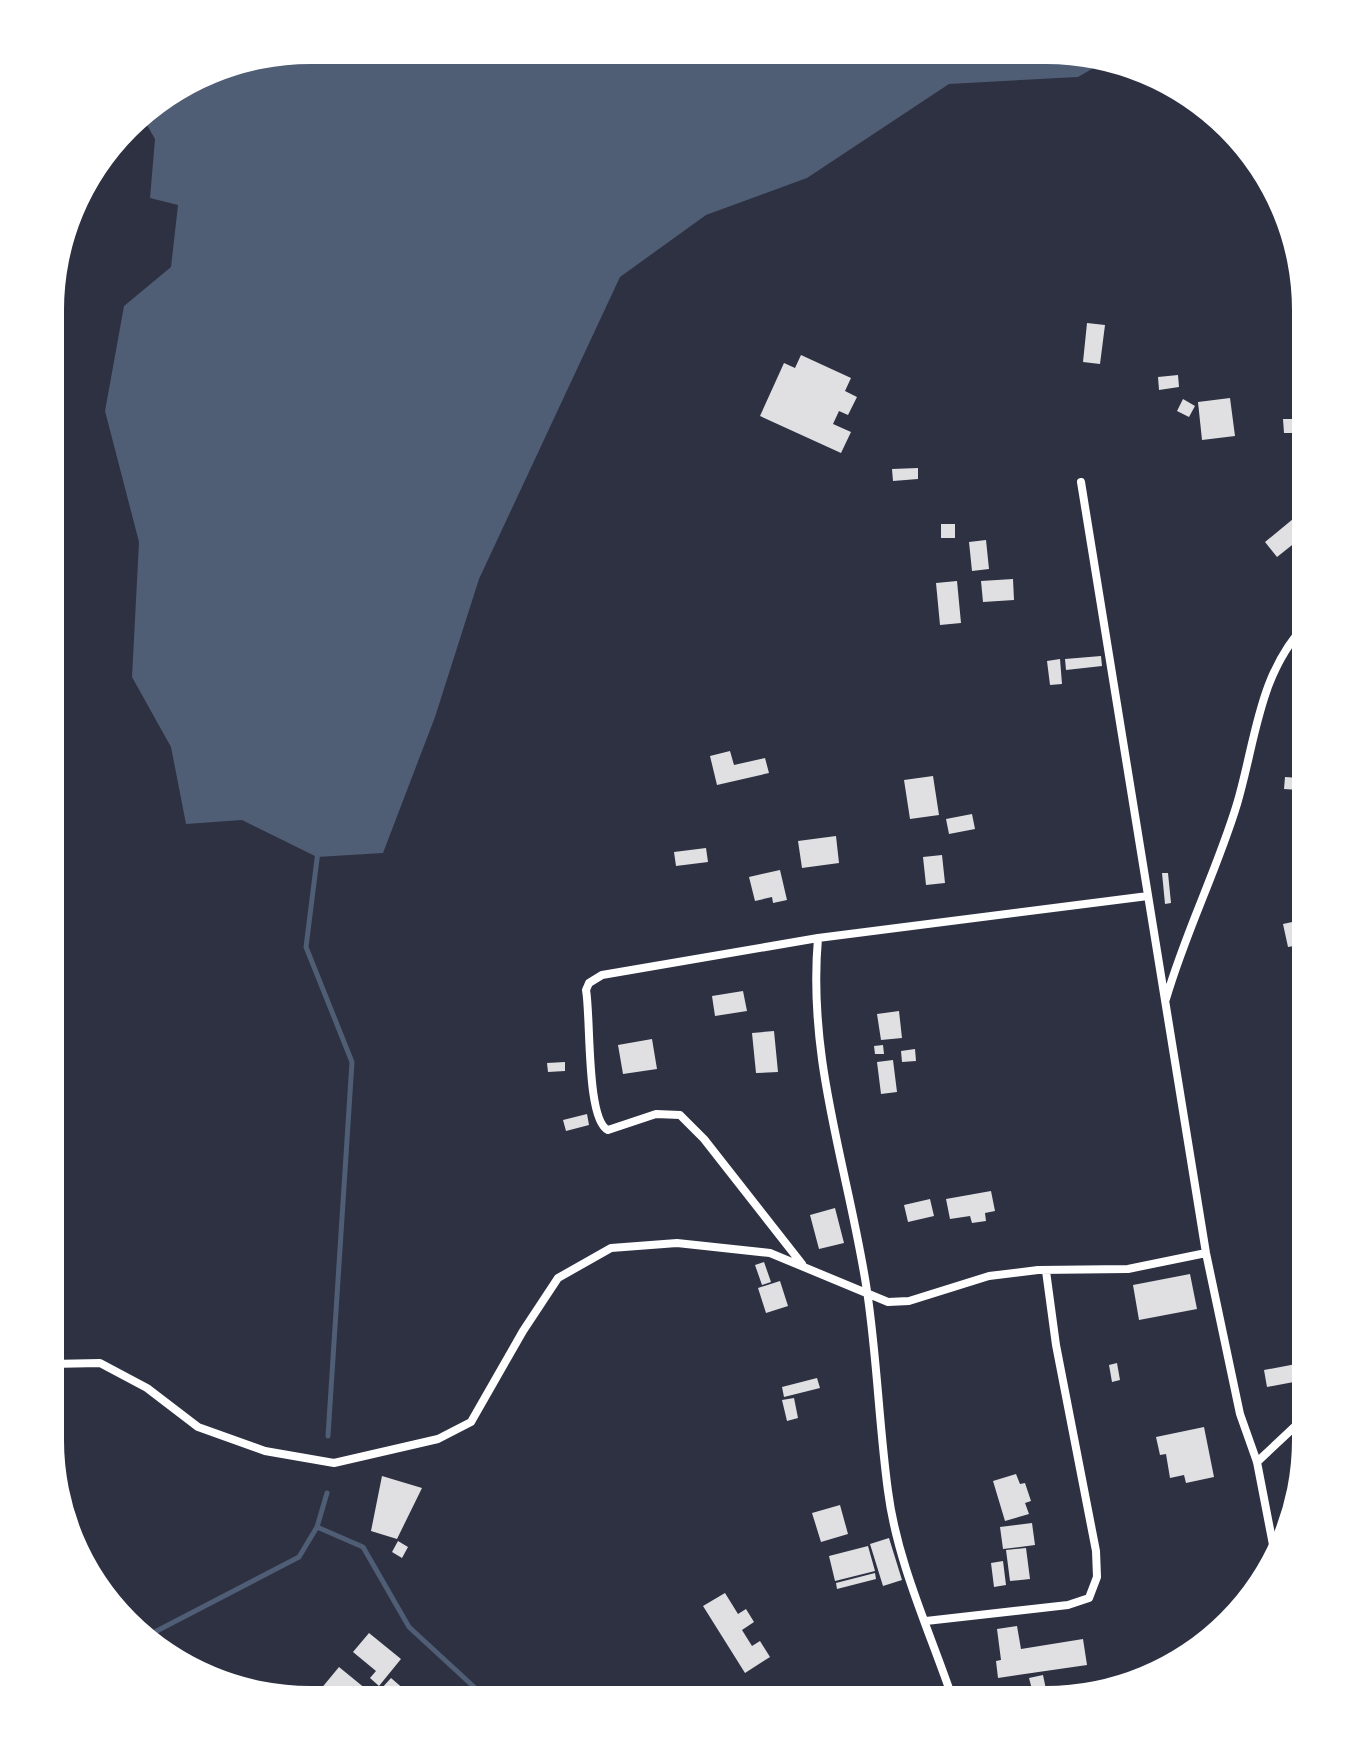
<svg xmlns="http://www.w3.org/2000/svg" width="1356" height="1750" font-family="'DM Sans',sans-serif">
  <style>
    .water { fill: #4f5d75 }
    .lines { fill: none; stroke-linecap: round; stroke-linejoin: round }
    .stream { stroke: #4f5d75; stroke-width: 5 }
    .building { fill: #e0e0e3 }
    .minor { stroke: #fff; stroke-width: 8 }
  </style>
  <rect width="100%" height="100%" fill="#2d3142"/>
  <path class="water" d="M310,50L1081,52L1104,62L1078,77L949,84L807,178L706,215L620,277L479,579L435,717L383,853L317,857L242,820L186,824L171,747L132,677L139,542L105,411L124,306L171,267L178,205L150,198L155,139L140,113L226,64Z"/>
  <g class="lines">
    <path class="stream" d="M318,851L306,947L352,1062L328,1436
      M317,1527L363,1547L409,1627L486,1698
      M147,1636L299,1557L317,1527L327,1493"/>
  </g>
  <path class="building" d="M1087,323L1105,325L1100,364L1083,362Z
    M801,355L851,378L845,391L857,397L848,415L839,411L833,424L851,432L841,453L760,416L784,363L795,368Z
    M1178,375L1179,387L1159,390L1158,377Z
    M1230,398L1235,436L1202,440L1198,402Z
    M1183,399L1195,406L1189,417L1177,411Z
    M1283,419H1306V433H1284Z
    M918,468V479L893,481L892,469Z
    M1299,514L1306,522V534L1277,557L1265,542Z
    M941,524H955V538H941Z
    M986,540L989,569L972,571L969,542Z
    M1013,579L1014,600L983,602L981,581Z
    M957,581L961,623L940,625L936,583Z
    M1101,656L1102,666L1066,670L1065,659Z
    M1060,659L1062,684L1050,685L1047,661Z
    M730,751L734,765L765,758L769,773L717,785L710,756Z
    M933,776L939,815L910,819L904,780Z
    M1285,777L1300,778L1299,790L1284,789Z
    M972,814L975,829L949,834L946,819Z
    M836,836L839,863L802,868L798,841Z
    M706,848L708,862L676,866L674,852Z
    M942,855L945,883L926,885L923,857Z
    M780,870L787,900L773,903L772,897L755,901L749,877Z
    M1162,873H1168L1171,903L1165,904Z
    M1306,919V944L1288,947L1283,924Z
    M743,991L747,1011L715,1016L712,996Z
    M899,1011L902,1038L881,1040L877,1014Z
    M774,1031L778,1072L756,1073L752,1033Z
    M652,1039L657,1069L623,1074L618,1045Z
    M883,1045L884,1054H875L874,1046Z
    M915,1049L916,1061L902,1062L901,1051Z
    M893,1060L897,1092L881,1094L877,1062Z
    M565,1062V1071L548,1072L547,1063Z
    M587,1114L589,1125L566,1131L563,1120Z
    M991,1191L995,1211L985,1213L986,1221L972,1223L970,1216L950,1219L946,1199Z
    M930,1199L934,1216L908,1222L904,1205Z
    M835,1208L844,1243L819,1249L810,1215Z
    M764,1262L771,1282L762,1285L755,1265Z
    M1190,1274L1197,1309L1139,1320L1133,1285Z
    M780,1281L788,1306L766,1313L758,1288Z
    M1117,1363L1120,1380L1112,1382L1109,1365Z
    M1296,1364L1299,1381L1267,1387L1264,1370Z
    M817,1378L820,1388L784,1397L782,1387Z
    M794,1398L798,1418L787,1421L782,1400Z
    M1204,1427L1214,1477L1186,1483L1184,1475L1170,1478L1166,1454L1160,1455L1156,1437Z
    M1016,1474L1020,1484L1025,1483L1031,1501L1025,1503L1029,1514L1005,1521L993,1481Z
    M382,1476L422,1488L397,1539L371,1531Z
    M840,1505L848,1534L821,1542L812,1513Z
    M1032,1523L1035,1545L1003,1549L1000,1527Z
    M889,1538L902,1580L883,1586L870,1544Z
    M398,1541L408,1547L402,1558L392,1552Z
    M868,1546L875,1571L835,1581L829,1556Z
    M1026,1548L1030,1579L1010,1581L1006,1550Z
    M1003,1561L1006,1585L994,1587L991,1563Z
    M875,1573L876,1579L837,1589L836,1583Z
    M725,1593L738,1614L746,1609L754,1622L742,1630L752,1646L760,1641L770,1657L745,1673L703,1606Z
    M1017,1626L1021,1649L1083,1639L1087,1665L998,1678L996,1661L1001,1660L997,1629Z
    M369,1633L401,1659L379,1686L370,1678L376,1671L353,1652Z
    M339,1667L377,1698H329L320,1690Z
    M1043,1675L1047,1694L1034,1697L1029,1678Z
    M391,1678L413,1697L411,1698H391L381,1689Z"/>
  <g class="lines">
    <path class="minor" d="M1081,482L1206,1253L1240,1414L1257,1462L1274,1550
      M1166,999C1185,933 1217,870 1237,804C1256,740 1258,675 1306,624
      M802,1264L704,1139L680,1115L656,1114L608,1130C586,1120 591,1017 586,990L589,983L602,975L818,938
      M50,1364L100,1363L147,1388L198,1427L265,1451L334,1463L438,1439L471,1422L523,1331L558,1278L611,1248L677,1243L770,1253L888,1302L909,1301L989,1276L1038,1270L1128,1269L1206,1253
      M1257,1462L1305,1417
      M926,1621L1068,1605L1089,1598L1097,1577L1096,1551L1056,1345L1046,1271
      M953,1700C930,1632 897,1562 888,1491C879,1425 877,1357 867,1291C849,1171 807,1062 818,938L1148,896"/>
  </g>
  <path d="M0 0H1356V1750H0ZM310 64H1046A246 246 0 0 1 1292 310V1440A246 246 0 0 1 1046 1686H310A246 246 0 0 1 64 1440V310A246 246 0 0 1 310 64Z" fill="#fff" fill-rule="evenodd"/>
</svg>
